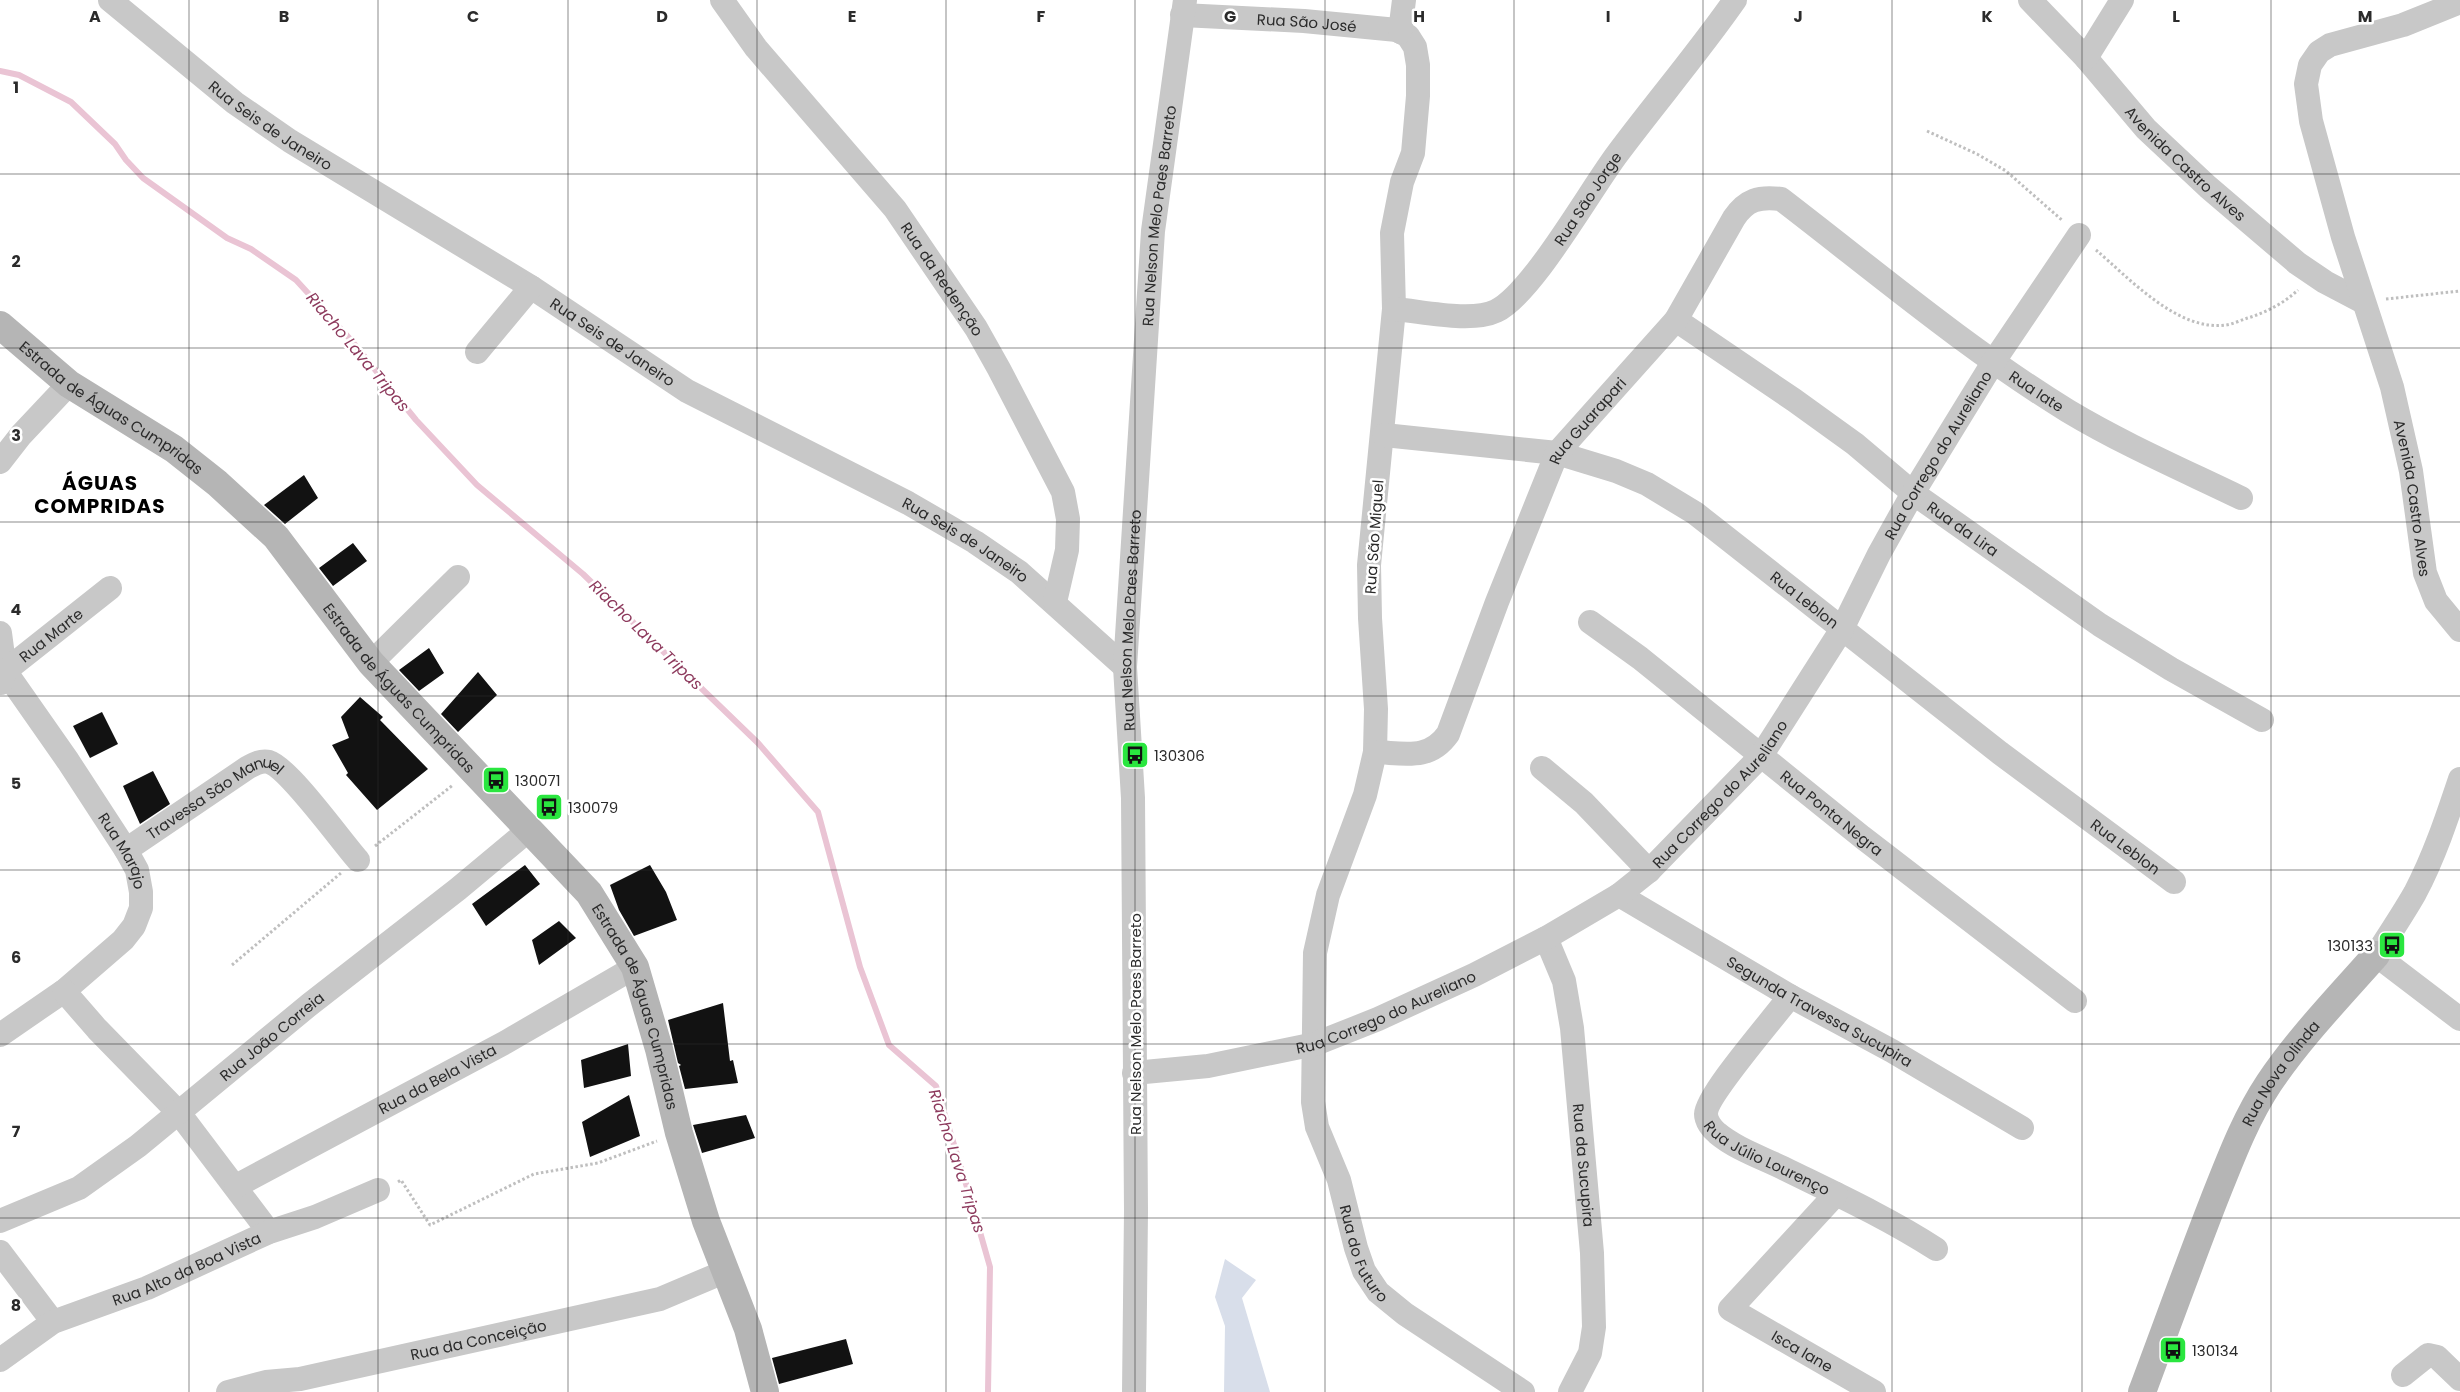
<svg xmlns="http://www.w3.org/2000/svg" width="2460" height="1392" font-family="Poppins,sans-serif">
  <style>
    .green { fill: #d8deea }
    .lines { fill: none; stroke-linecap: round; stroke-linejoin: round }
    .stream { stroke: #eac4d4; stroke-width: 6 }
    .building { fill: #121212 }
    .path { stroke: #bfbfbf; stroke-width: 3; stroke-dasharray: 2.5 2.5; stroke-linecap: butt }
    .street { stroke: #c8c8c8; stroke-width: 24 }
    .secondary { stroke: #b5b5b5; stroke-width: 28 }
    .grid { fill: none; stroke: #2b2b2b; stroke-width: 1; stroke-opacity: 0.55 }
    .labels { text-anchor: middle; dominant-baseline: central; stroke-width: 5; stroke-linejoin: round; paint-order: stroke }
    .street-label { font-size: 15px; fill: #2b2b2b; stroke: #fff }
    .poi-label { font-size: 15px; fill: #2b2b2b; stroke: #fff; text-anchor: start }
    .water-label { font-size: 16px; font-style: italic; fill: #8d3a5d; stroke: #fff }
    .district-label { font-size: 20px; font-weight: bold; letter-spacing: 1px; fill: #000; stroke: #fff }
    .grid-label { font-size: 16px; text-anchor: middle; font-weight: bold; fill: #2b2b2b; stroke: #fff; stroke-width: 5; stroke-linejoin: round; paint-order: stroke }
  </style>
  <rect width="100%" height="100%" fill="#fff"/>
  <path class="green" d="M1225,1259L1256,1280L1242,1298L1270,1392H1224L1225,1326L1215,1297Z"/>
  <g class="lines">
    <path class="stream" d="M0,71L19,75L71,102L115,144L126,160L143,178L227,238L251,249L296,280L351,340L416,420L477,485L583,574L758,743L818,812L860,967L889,1045L936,1086L970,1197L990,1267L988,1392"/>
  </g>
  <path class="building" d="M304,475L318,498L285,524L264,505Z
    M353,543L367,561L333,586L319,568Z
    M429,648L444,673L419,691L399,670Z
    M478,672L497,695L458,732L441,714Z
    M360,697L383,717L380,720L428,769L377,810L346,775L348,773L332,745L349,738L341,717Z
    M102,712L118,744L90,758L73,726Z
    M153,771L170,804L140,824L123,786Z
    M525,865L540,884L486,926L472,904Z
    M650,865L666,892L677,920L634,936L619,910L610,885Z
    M559,921L576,938L539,965L532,940Z
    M723,1003L730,1061L733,1060L738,1083L685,1089L679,1066L681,1065L678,1063L668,1020Z
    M628,1044L631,1076L584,1088L581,1060Z
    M629,1095L640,1136L590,1157L582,1122Z
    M746,1115L755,1138L702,1153L693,1125Z
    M846,1339L853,1364L779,1384L772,1358Z"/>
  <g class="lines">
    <path class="path" d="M1927,131L1977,154L2006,171L2063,221
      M2096,250C2129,278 2178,332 2226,325C2233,324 2241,320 2248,318C2267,312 2284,303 2298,290
      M2386,299L2460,291
      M375,846L453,785
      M232,965L341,873
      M398,1182L401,1180L430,1225L534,1174L598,1163L657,1141"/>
    <g class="street">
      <path id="s1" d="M110,0L235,103L290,141L531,287L687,391L908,503L975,542L1019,572L1125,667"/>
      <path id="s2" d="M722,0L756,48L895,209L976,328L999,369L1063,492L1068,519L1067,550L1055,602"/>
      <path id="s3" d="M2030,0L2086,58L2146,129L2208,187L2297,263L2325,282L2363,302"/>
      <path id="s4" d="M2460,2L2403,25L2330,45L2319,52L2310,65L2306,84L2311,121L2343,237L2392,387L2411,471L2425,573L2436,601L2460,630"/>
      <path id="s5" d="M1182,15L1304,21L1397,30L1408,36L1415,47L1418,65V96L1413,153L1402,182L1392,233L1394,309L1369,565L1370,618L1376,709L1375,752L1365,795L1328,895L1315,953L1313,1102L1317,1127L1339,1180L1356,1248L1364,1271L1378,1292L1405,1314L1523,1392"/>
      <path d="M1400,32L1404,0"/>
      <path d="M2086,58L2122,0"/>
      <path id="s6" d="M1394,309C1421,311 1471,323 1496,311C1532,294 1590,190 1618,153C1656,102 1698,53 1735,0"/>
      <path id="s7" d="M1676,320L1794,400L1855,444L1913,493L2100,625L2171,669L2262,720"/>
      <path d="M477,352L531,287"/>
      <path id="s8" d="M1384,435L1557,453L1616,471L1647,484L1695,513L2000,753L2174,882"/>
      <path d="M0,462L21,435L69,384"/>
      <path id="s9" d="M1590,622L1640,658L1862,837L2075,1001"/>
      <path id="s10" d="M0,633L5,671L68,761L126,850L137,870L141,892V908L134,926L123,940L64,991L0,1035"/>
      <path d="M371,663L458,577"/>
      <path id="s11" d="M1,683L5,671L110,588"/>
      <path id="s12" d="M1375,752C1404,753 1429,761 1448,734L1497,602L1557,453L1676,320L1734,218C1746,200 1759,196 1781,199C1875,271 1967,349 2068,411C2123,444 2183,470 2241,498"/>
      <path d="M1542,768L1584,803L1649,871"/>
      <path d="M2460,779C2447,818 2434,857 2415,893C2403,914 2389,935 2376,955L2460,1019"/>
      <path id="s13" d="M126,850L247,768C254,764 261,760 269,762C289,768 341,841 358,860"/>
      <path id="s14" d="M1619,895L1790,996L1892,1051L2022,1128"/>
      <path id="s15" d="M1546,938L1564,981L1572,1028L1592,1253L1594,1327L1590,1353L1570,1392"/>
      <path d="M64,991L97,1029L179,1113L269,1232"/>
      <path id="s16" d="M1790,996C1776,1016 1706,1095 1706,1114C1706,1121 1712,1129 1717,1133C1736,1149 1763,1158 1785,1169C1836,1194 1888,1218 1936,1249"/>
      <path id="s17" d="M1134,1073L1208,1066L1315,1044L1378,1019L1474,975L1546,938L1619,895L1649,871L1761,756L1842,629L1879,554L1913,493L1994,361L2079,235"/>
      <path id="s18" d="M236,1186L506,1042L635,967"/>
      <path id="s19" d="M1836,1194L1730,1309L1874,1392"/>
      <path id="s20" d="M0,1221L79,1188L138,1146L309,1005L458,889L530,829"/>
      <path d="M0,1252L53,1322"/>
      <path id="s21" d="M0,1360L53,1322L147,1288L269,1232L315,1217L378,1190"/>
      <path d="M2403,1375L2428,1355L2437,1357L2460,1379"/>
      <path id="s22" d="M228,1392L266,1382L300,1379L660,1299L724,1272"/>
      <path id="s23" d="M1134,1392L1136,1211L1133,798L1125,667L1153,231L1185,0"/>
    </g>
    <g class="secondary">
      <path id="s24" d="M0,325L69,384L174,449L217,483L276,537L371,663L589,893L635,967L659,1049L679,1133L706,1221L748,1329L765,1392"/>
      <path id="s25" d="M2142,1392C2166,1328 2189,1264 2214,1200C2230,1160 2245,1119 2269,1083C2300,1037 2339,997 2376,955"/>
    </g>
  </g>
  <path class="grid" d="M189,0V1392M378,0V1392M568,0V1392M757,0V1392M946,0V1392M1135,0V1392M1325,0V1392M1514,0V1392M1703,0V1392M1892,0V1392M2082,0V1392M2271,0V1392M0,174H2460M0,348H2460M0,522H2460M0,696H2460M0,870H2460M0,1044H2460M0,1218H2460"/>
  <defs>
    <g id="bus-square" transform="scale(1.4375)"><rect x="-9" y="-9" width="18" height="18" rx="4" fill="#2ae63f" stroke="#fff"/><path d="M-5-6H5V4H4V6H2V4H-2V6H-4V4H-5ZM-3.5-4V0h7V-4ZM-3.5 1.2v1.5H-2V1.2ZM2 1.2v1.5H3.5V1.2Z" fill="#111"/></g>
  </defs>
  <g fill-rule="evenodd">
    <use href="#bus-square" x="1135" y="755"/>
    <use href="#bus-square" x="496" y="780"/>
    <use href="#bus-square" x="549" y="807"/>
    <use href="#bus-square" x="2392" y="945"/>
    <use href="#bus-square" x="2173" y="1350"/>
  </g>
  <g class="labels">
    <g class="street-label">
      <text stroke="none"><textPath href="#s5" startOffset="125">Rua São José</textPath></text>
      <text stroke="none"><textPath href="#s1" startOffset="204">Rua Seis de Janeiro</textPath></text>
      <text stroke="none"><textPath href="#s3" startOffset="226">Avenida Castro Alves</textPath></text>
      <text stroke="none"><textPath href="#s6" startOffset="249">Rua São Jorge</textPath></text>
      <text stroke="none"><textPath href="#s23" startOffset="1178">Rua Nelson Melo Paes Barreto</textPath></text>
      <text stroke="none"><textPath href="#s2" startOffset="356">Rua da Redenção</textPath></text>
      <text stroke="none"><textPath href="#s1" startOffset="609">Rua Seis de Janeiro</textPath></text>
      <text stroke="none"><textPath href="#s12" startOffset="1051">Rua Iate</textPath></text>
      <text stroke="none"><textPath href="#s24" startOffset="139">Estrada de Águas Cumpridas</textPath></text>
      <text stroke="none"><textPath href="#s12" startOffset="425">Rua Guarapari</textPath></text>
      <text stroke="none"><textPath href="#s17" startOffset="1071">Rua Corrego do Aureliano</textPath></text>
      <text stroke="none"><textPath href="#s4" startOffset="614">Avenida Castro Alves</textPath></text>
      <text stroke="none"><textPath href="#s7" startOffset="355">Rua da Lira</textPath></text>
      <text transform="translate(1374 537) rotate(-86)">Rua São Miguel</text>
      <text stroke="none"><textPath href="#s1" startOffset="1014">Rua Seis de Janeiro</textPath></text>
      <text stroke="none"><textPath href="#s8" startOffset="465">Rua Leblon</textPath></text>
      <text stroke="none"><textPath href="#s23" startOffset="772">Rua Nelson Melo Paes Barreto</textPath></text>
      <text stroke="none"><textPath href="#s11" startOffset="71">Rua Marte</textPath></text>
      <text stroke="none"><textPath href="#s24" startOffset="544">Estrada de Águas Cumpridas</textPath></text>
      <text stroke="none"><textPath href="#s17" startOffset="666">Rua Corrego do Aureliano</textPath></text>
      <text stroke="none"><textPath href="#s13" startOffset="106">Travessa São Manuel</textPath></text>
      <text stroke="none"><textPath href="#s9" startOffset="308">Rua Ponta Negra</textPath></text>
      <text stroke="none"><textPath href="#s8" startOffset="870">Rua Leblon</textPath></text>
      <text stroke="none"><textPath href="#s10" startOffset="254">Rua Marajo</textPath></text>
      <text stroke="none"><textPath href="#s24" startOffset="948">Estrada de Águas Cumpridas</textPath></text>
      <text stroke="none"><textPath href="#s17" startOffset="261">Rua Corrego do Aureliano</textPath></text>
      <text stroke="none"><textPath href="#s14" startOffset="232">Segunda Travessa Sucupira</textPath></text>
      <text transform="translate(1135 1024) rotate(-90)">Rua Nelson Melo Paes Barreto</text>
      <text stroke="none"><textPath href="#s20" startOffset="331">Rua João Correia</textPath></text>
      <text stroke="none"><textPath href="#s25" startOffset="349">Rua Nova Olinda</textPath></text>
      <text stroke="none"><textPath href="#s18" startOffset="228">Rua da Bela Vista</textPath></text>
      <text stroke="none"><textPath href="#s16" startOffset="224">Rua Júlio Lourenço</textPath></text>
      <text stroke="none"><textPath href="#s15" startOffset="232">Rua da Sucupira</textPath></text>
      <text stroke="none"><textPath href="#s5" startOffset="1471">Rua do Futuro</textPath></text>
      <text stroke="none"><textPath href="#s21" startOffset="209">Rua Alto da Boa Vista</textPath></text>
      <text stroke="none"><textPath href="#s22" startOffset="256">Rua da Conceição</textPath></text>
      <text stroke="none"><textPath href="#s19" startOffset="240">Isca lane</textPath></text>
    </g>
    <g class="poi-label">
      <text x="1154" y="755">130306</text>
      <text x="515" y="780">130071</text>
      <text x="568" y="807">130079</text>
      <text x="2373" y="945" text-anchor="end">130133</text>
      <text x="2192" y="1350">130134</text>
    </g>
    <g class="water-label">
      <text transform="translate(358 352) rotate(50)">Riacho Lava Tripas</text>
      <text transform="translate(646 635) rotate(44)">Riacho Lava Tripas</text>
      <text transform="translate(957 1161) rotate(72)">Riacho Lava Tripas</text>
    </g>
    <g class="district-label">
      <text x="100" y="483">ÁGUAS<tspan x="100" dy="23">COMPRIDAS</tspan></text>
    </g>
  </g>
  <g class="grid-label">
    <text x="95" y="22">A</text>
    <text x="284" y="22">B</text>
    <text x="473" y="22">C</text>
    <text x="662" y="22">D</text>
    <text x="852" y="22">E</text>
    <text x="1041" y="22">F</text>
    <text x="1230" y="22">G</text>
    <text x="1419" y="22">H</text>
    <text x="1608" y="22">I</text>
    <text x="1798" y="22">J</text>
    <text x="1987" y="22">K</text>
    <text x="2176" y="22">L</text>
    <text x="2365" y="22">M</text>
    <text x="16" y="93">1</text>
    <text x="16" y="267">2</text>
    <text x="16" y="441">3</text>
    <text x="16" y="615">4</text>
    <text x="16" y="789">5</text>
    <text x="16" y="963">6</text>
    <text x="16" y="1137">7</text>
    <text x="16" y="1311">8</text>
  </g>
</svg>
